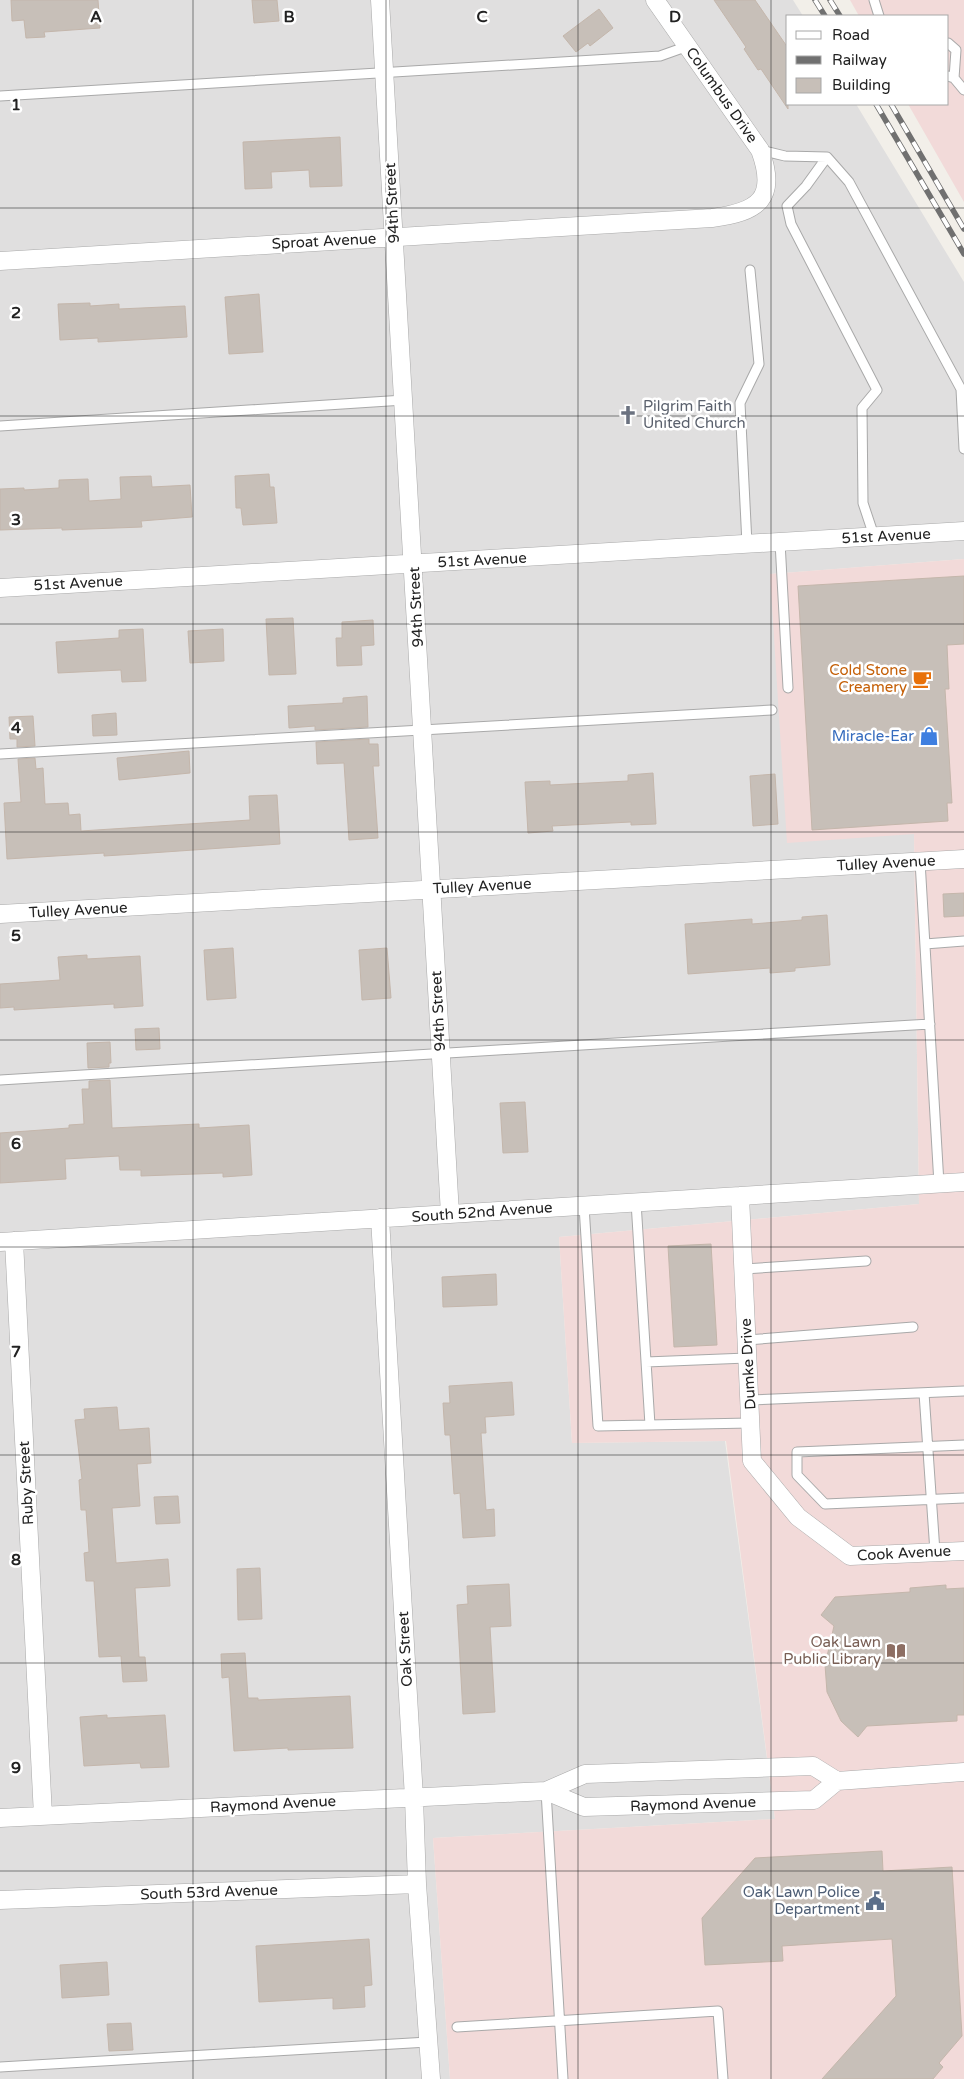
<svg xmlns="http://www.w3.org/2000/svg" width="964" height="2079" font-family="'Varela Round',sans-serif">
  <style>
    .residential { fill: #e0dfdf }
    .commercial { fill: #f2dad9 }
    .building { fill: #c7bfb8; stroke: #c4b6ab }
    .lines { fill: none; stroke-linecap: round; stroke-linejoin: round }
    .service-casing { stroke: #a9a9a9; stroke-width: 11 }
    .minor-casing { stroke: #a9a9a9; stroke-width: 19 }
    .service { stroke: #fff; stroke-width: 9 }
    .minor { stroke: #fff; stroke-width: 18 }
    .rail-casing { stroke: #707070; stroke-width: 5.5 }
    .rail { stroke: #fff; stroke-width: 4; stroke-dasharray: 11; stroke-linecap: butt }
    .grid { fill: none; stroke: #222; stroke-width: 1; stroke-opacity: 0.55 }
    .labels { text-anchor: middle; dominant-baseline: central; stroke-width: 5; stroke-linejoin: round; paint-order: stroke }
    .street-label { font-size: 15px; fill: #222; stroke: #fff }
    .worship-label { font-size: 15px; fill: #5b616d; stroke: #fff; text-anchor: start }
    .food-label { font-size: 15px; fill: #c56008; stroke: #fff; text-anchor: end }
    .shop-label { font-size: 15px; fill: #366cbe; stroke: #fff; text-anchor: end }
    .education-label { font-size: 15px; fill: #785e54; stroke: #fff; text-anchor: end }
    .service-label { font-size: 15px; fill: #4e5e75; stroke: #fff; text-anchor: end }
    .grid-label { font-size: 16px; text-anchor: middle; font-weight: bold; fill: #222; stroke: #fff; stroke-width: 5; stroke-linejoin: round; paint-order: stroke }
  </style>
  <rect width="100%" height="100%" fill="#f2efe9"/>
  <path class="residential" d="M0,0H793L803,16H788V104H856L964,282V559L771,574L914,834L919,1204L559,1237L572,1443L725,1441L775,1819L433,1838L450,2079H0Z"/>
  <path class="commercial" d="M850,0H964V202L908,104H948V16H859Z
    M964,559V2079H450L433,1838L775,1819L726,1441L572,1443L559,1237L919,1204L914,834L787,843L770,574Z"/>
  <path class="building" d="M11,0H98L100,28L44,32L45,37L26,38L24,20L12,21Z
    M252,0H277L279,21L254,23Z
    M714,0H755L788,48V109L761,69L758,70L744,49L746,47Z
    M599,9L613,28L590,46L588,43L576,52L563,36Z
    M340,137L342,186L310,187L309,170L271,172L272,188L245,189L243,142Z
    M259,294L263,352L229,354L225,297Z
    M90,303V306L119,304V309L185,306L187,337L98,342V338L60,340L58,304Z
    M269,474L270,487H274L277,523L243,525L241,508H236L235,476Z
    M151,476L152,487L190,485L192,517L141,521L142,527L62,530V528L0,530V489L24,488V490L59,488V480L88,479L89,501L121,499L120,477Z
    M964,576V644L947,645L949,689H945L952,803H947L948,821L812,830L798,586Z
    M293,618L296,674L269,675L266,619Z
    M373,620L374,645L361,646L362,665L337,666L336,638H342V622Z
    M143,629L146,681L122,682L121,670L58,673L56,642L119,638V630Z
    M223,629L224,661L190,663L188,631Z
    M367,696L368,727L315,730V726L289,728L288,706L343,703V698Z
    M116,713L117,735L93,736L92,715Z
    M33,716L35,746L17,747V739H10L9,717Z
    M369,739V744H378L379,766H373L378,838L349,840L344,763L317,764L316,742Z
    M189,751L190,773L119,780L117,758Z
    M35,758L36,769L43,768L45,804L68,803L69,815L80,814L81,831L250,820L249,796L277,795L280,844L136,854L104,856V853L7,859L4,803L21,802L18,759Z
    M653,773L656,824L631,825V822L552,826L553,831L528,833L525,782L550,781V785L628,781V775Z
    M775,774L778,824L753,826L750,776Z
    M964,893V916L944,917L943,894Z
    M827,915L830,965L795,968V971L770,973V968L688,974L685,924L752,919V924L802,920V917Z
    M233,948L236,998L207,1000L204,950Z
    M387,948L391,998L362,1000L359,950Z
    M87,955V959L140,956L143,1006L114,1008V1004L14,1010V1007L0,1008V984L60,980L58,957Z
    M159,1028L160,1049L136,1050L135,1029Z
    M110,1042L111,1063H109V1067L88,1068L87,1043Z
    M110,1080L112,1128L199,1124V1128L249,1125L252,1175L223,1177V1173L141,1176V1170H120L119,1156L65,1159L66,1179L0,1183V1133L69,1128V1125L84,1124L82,1089H89V1081Z
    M525,1102L528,1152L503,1153L500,1103Z
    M711,1244L717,1345L674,1347L668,1246Z
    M496,1274L497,1305L443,1307L442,1277Z
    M512,1382L514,1415L485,1417L486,1433H481L486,1510L494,1509L495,1536L463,1538L460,1493L454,1494L450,1435H445L443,1403H450L449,1386Z
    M117,1407L119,1430L149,1428L151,1463L137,1464L140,1506L112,1508L116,1563L168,1559L170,1586L135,1588L139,1657H145L147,1681L123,1682L121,1656L99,1657L94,1581H86L84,1553L89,1552L86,1510H81L79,1480L82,1479L75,1420L85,1419L84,1409Z
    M178,1496L180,1523L156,1524L154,1497Z
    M260,1568L262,1619L238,1620L237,1569Z
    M509,1584L511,1626L490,1627L495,1712L463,1714L457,1605L468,1604L467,1586Z
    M946,1585V1589L964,1588V1715H957V1721L867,1726L858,1737L841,1721L827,1692L825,1665L834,1626L821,1615L835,1597L910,1592V1588Z
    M245,1653L248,1698H258V1700L350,1696L353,1748L288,1750V1748L234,1751L229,1677L222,1678L221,1654Z
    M107,1715V1718L165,1715L169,1767L141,1768L140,1763L84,1766L80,1717Z
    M882,1851L883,1871L952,1867L962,2036L939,2063L943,2067L933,2079H822L896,1996L892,1939L782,1946L783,1961L705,1965L702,1918L755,1858Z
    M369,1939L372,1985L364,1986L365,2007L333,2009V1998L259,2002L256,1946Z
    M107,1962L109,1995L62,1998L60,1965Z
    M131,2023L133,2050L109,2051L107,2024Z"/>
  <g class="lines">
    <g class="service-casing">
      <path id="service" d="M874,0L879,16
        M948,43L956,50L954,78
        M948,76L954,78L964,90
        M0,96L660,56L688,46
        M760,150L785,156L827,157
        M827,157L806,186L787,206L791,224L877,390L862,408L863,503L874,536
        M827,157L849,182L961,389L964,449
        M0,426L404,400
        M780,542L788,688
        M747,544L740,403L759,364L750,270
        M0,754L772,710
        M920,861L939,1184
        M925,944L964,941
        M0,1080L930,1024
        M636,1202L650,1425
        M584,1206L598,1426L750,1423
        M744,1269L866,1261
        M747,1340L913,1327
        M646,1362L747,1358
        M924,1393L935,1552
        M750,1400L964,1391
        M964,1445L797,1452V1475L825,1504L964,1498
        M546,1791L563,2079
        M457,2027L718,2011L723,2079
        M0,2067L428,2042"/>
    </g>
    <g class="minor-casing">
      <path id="minor" d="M380,0L450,1214
        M0,261L712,218C758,212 778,199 760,150L655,0
        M0,588L964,531
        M0,914L964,859
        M740,1196L752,1461L798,1517L850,1556L964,1551
        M380,1218L414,1798L417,1884L431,2079
        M14,1241L43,1816
        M0,1242L964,1182
        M546,1791L584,1807L814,1800L837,1781
        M0,1818L546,1791L585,1774L813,1766L837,1781L964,1772
        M0,1900L417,1884"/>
    </g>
    <use href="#service" class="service"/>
    <use href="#minor" class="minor"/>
    <g class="rail-casing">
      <path id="rail" d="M815,0L825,16
        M830,0L840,16
        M876,104L964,254
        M891,104L964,229"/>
    </g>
    <use href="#rail" class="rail"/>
  </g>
  <path class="grid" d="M193,0V2079M386,0V2079M578,0V2079M771,0V2079M0,208H964M0,416H964M0,624H964M0,832H964M0,1040H964M0,1247H964M0,1455H964M0,1663H964M0,1871H964"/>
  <defs>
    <g id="church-bare" transform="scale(1.5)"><path d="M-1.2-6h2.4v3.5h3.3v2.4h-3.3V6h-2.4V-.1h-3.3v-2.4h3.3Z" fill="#6b7280" stroke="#fff" stroke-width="2.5" paint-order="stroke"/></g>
    <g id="cafe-bare" transform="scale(1.5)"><path d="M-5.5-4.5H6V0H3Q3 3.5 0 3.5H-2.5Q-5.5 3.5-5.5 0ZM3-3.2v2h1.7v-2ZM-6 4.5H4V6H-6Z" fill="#e8710a" stroke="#fff" stroke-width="2.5" paint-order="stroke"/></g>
    <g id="shop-bare" transform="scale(1.5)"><path d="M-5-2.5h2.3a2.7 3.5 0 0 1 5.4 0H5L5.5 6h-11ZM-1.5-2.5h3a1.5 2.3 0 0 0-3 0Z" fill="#3f7fe0" stroke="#fff" stroke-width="2.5" paint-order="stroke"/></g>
    <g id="library-bare" transform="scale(1.5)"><path d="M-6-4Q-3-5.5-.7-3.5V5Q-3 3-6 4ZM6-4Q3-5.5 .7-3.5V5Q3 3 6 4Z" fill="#8d6e63" stroke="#fff" stroke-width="2.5" paint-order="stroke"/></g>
    <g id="civic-bare" transform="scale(1.5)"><path d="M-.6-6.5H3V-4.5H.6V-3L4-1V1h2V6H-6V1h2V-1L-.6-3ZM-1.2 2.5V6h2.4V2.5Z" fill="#5c6f8a" stroke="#fff" stroke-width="2.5" paint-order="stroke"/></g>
  </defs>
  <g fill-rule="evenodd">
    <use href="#church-bare" x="628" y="415"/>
    <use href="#cafe-bare" x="922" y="679"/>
    <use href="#shop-bare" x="929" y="736"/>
    <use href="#library-bare" x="896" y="1651"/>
    <use href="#civic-bare" x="875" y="1901"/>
  </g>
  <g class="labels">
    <g class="street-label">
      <text transform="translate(722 95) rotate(55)">Columbus Drive</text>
      <text transform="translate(392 203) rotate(-93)">94th Street</text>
      <text transform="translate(324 241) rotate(-3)">Sproat Avenue</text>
      <text transform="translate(886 536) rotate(-3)">51st Avenue</text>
      <text transform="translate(482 560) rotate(-3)">51st Avenue</text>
      <text transform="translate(78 583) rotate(-3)">51st Avenue</text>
      <text transform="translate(416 607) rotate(-93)">94th Street</text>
      <text transform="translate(886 863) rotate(-3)">Tulley Avenue</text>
      <text transform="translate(482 886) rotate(-3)">Tulley Avenue</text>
      <text transform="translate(78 910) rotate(-3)">Tulley Avenue</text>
      <text transform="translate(438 1011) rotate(-93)">94th Street</text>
      <text transform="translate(482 1212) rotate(-4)">South 52nd Avenue</text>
      <text transform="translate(748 1364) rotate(-93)">Dumke Drive</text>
      <text transform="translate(26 1483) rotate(-93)">Ruby Street</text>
      <text transform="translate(904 1553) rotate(-3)">Cook Avenue</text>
      <text transform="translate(405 1649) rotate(-93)">Oak Street</text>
      <text transform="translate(273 1804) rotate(-3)">Raymond Avenue</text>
      <text transform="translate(693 1804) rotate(-2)">Raymond Avenue</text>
      <text transform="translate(209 1892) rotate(-2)">South 53rd Avenue</text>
    </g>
    <g class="worship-label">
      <text x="643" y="406">Pilgrim Faith<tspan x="643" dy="17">United Church</tspan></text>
    </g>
    <g class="food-label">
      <text x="907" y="670">Cold Stone<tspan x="907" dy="17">Creamery</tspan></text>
    </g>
    <g class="shop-label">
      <text x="914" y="736">Miracle-Ear</text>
    </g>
    <g class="education-label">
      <text x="881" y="1642">Oak Lawn<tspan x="881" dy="17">Public Library</tspan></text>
    </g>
    <g class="service-label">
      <text x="860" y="1892">Oak Lawn Police<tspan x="860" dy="17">Department</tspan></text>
    </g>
  </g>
  <g class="grid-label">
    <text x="96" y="22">A</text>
    <text x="289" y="22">B</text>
    <text x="482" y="22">C</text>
    <text x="675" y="22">D</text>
    <text x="16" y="110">1</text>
    <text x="16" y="318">2</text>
    <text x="16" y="525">3</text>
    <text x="16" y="733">4</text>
    <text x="16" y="941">5</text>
    <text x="16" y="1149">6</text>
    <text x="16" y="1357">7</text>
    <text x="16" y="1565">8</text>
    <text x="16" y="1773">9</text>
  </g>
  <rect x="786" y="15" width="162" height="90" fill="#ffffff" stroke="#a7a7a7"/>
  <rect x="796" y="31" width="25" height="8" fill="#ffffff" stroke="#a7a7a7"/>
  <text x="832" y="40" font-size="15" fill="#222222">Road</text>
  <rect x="796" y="56" width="25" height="8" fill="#707070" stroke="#a7a7a7"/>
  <text x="832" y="65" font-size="15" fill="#222222">Railway</text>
  <rect x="796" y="78" width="25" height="15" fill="#c7bfb8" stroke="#a7a7a7"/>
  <text x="832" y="90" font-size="15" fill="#222222">Building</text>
</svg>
